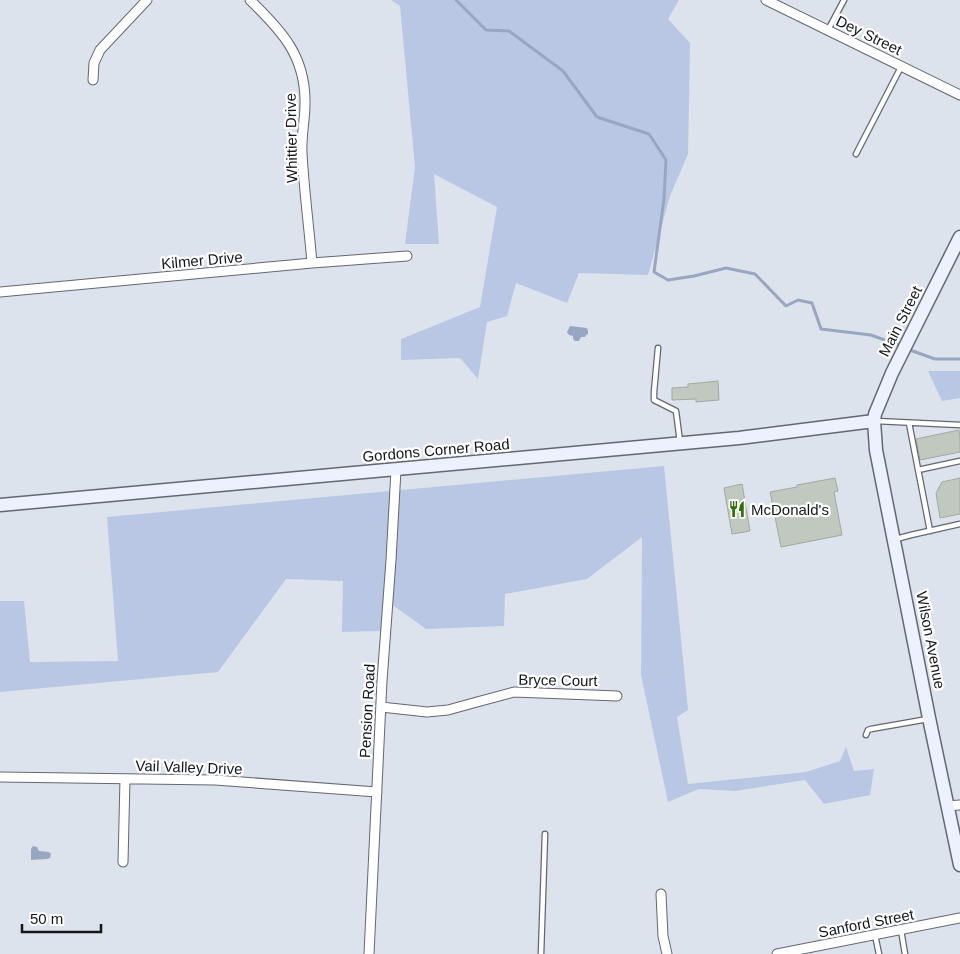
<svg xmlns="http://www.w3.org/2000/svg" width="960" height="954" font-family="Helvetica,sans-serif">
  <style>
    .green { fill: #b9c7e4 }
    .water { fill: #98a6c2 }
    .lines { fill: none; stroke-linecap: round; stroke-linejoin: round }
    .stream { stroke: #98a6c2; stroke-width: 3 }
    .building { fill: #c1c8bf; stroke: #a2a99f }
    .lane-casing { stroke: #626770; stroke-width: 7 }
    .street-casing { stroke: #626770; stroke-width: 11 }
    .secondary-casing { stroke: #626770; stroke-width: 15 }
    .lane { stroke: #fff; stroke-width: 4.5 }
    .street { stroke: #fff; stroke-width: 9 }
    .secondary { stroke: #ecf1fd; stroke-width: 12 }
    .labels { text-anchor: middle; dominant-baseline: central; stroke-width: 4.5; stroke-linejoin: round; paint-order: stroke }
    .street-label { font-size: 15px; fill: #14161a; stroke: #fff }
    .poi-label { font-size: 15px; fill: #14161a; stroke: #fff; text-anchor: start }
  </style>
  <rect width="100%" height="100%" fill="#dde3ed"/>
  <path class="green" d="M391,0H679L668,19L690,43L688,154L670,196L648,275L579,273L567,303L516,283L507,316L487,322L478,379L460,358L401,360V339L480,307L497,207L434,174L439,244H405L415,167L400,6Z
    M928,371H960V398L942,401Z
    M664,466L688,710L677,717L688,784L806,772L840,761L846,747L854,771L874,769L870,795L824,804L805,780L735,791L699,789L668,802L641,675L642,537L587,579L505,594L504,626L426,629L387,601L382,648L380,631L342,632L343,581L286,579L218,672L0,692V601H24L30,662L118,661L107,517Z"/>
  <path class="water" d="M570,326L587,328L588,331V334L586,335L585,337H581L579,341H575L573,339V336L569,335L567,332Z
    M33,846L37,847L39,851L49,852L51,854L50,858L47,859L31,860V849Z"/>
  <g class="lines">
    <path class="stream" d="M456,0L486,30L509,31L563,71L597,117L649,134L666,160L664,199L654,272L668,280L694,276L726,268L755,274L786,306L798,300L812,303L821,329L871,335L901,346
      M907,349L935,359H960"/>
  </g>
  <path class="building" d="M718,381L719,400L696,402V399L672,400V388L688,387V384Z
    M959,430L960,438V452L920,460L916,439Z
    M835,478L838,491L834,492L842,535L781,547L770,492L797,487V485Z
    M960,478V514L940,518L936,493L942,482Z
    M742,484L750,531L732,534L724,488Z"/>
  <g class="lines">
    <g class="lane-casing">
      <path id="lane" d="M828,30L844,0
        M856,154L901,67
        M658,348L654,392V400L676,411L680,442
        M876,421L960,425
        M909,423L930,531
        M918,470L960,461
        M896,539L911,535L960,524
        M866,735L868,730L871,729L928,719
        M901,930L905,954
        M875,935L879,954
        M541,954L545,834"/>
    </g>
    <g class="street-casing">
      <path id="street" d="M250,0C281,30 306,56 305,104C305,120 301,137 302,153C304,190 309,227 312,263
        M766,0L960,95
        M93,80L94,63L100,50L147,0
        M0,292L312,263L407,256
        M381,707L427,712L448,710L477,702L514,692L617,696
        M0,777L215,780L377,792
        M947,806L960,805
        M123,862L125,779
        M661,894L663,936L667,954
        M369,954L382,681L391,560L396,470
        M777,954L960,918"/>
    </g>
    <g class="secondary-casing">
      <path id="secondary" d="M960,237L892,373L875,414L874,421L876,450L929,718L960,865
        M0,505L651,446L739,438L874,421"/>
    </g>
    <use href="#lane" class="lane"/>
    <use href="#street" class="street"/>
    <use href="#secondary" class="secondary"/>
  </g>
  <defs>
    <g id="restaurant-bare" transform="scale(1.35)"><path d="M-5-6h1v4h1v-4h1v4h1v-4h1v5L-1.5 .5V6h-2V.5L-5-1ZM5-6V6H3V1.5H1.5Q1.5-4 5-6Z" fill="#307007" stroke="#fff" stroke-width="2.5" paint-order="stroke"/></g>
  </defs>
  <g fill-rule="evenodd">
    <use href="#restaurant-bare" x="737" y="509"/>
  </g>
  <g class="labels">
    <g class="street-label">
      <text transform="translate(869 35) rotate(26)">Dey Street</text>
      <text transform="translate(291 138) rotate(-91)">Whittier Drive</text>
      <text transform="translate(202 260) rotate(-5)">Kilmer Drive</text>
      <text transform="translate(900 321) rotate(-63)">Main Street</text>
      <text transform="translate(436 450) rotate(-5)">Gordons Corner Road</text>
      <text transform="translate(931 640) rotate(79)">Wilson Avenue</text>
      <text transform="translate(558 680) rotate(1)">Bryce Court</text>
      <text transform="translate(367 711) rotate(-87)">Pension Road</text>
      <text transform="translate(189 767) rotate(2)">Vail Valley Drive</text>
      <text transform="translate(866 923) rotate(-11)">Sanford Street</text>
    </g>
    <g class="poi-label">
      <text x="751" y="509">McDonald's</text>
    </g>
  </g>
  <path d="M22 924v8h79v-8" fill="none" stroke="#14161a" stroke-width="2.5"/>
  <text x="30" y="924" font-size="15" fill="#14161a" stroke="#ffffff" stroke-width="4" paint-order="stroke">50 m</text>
</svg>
